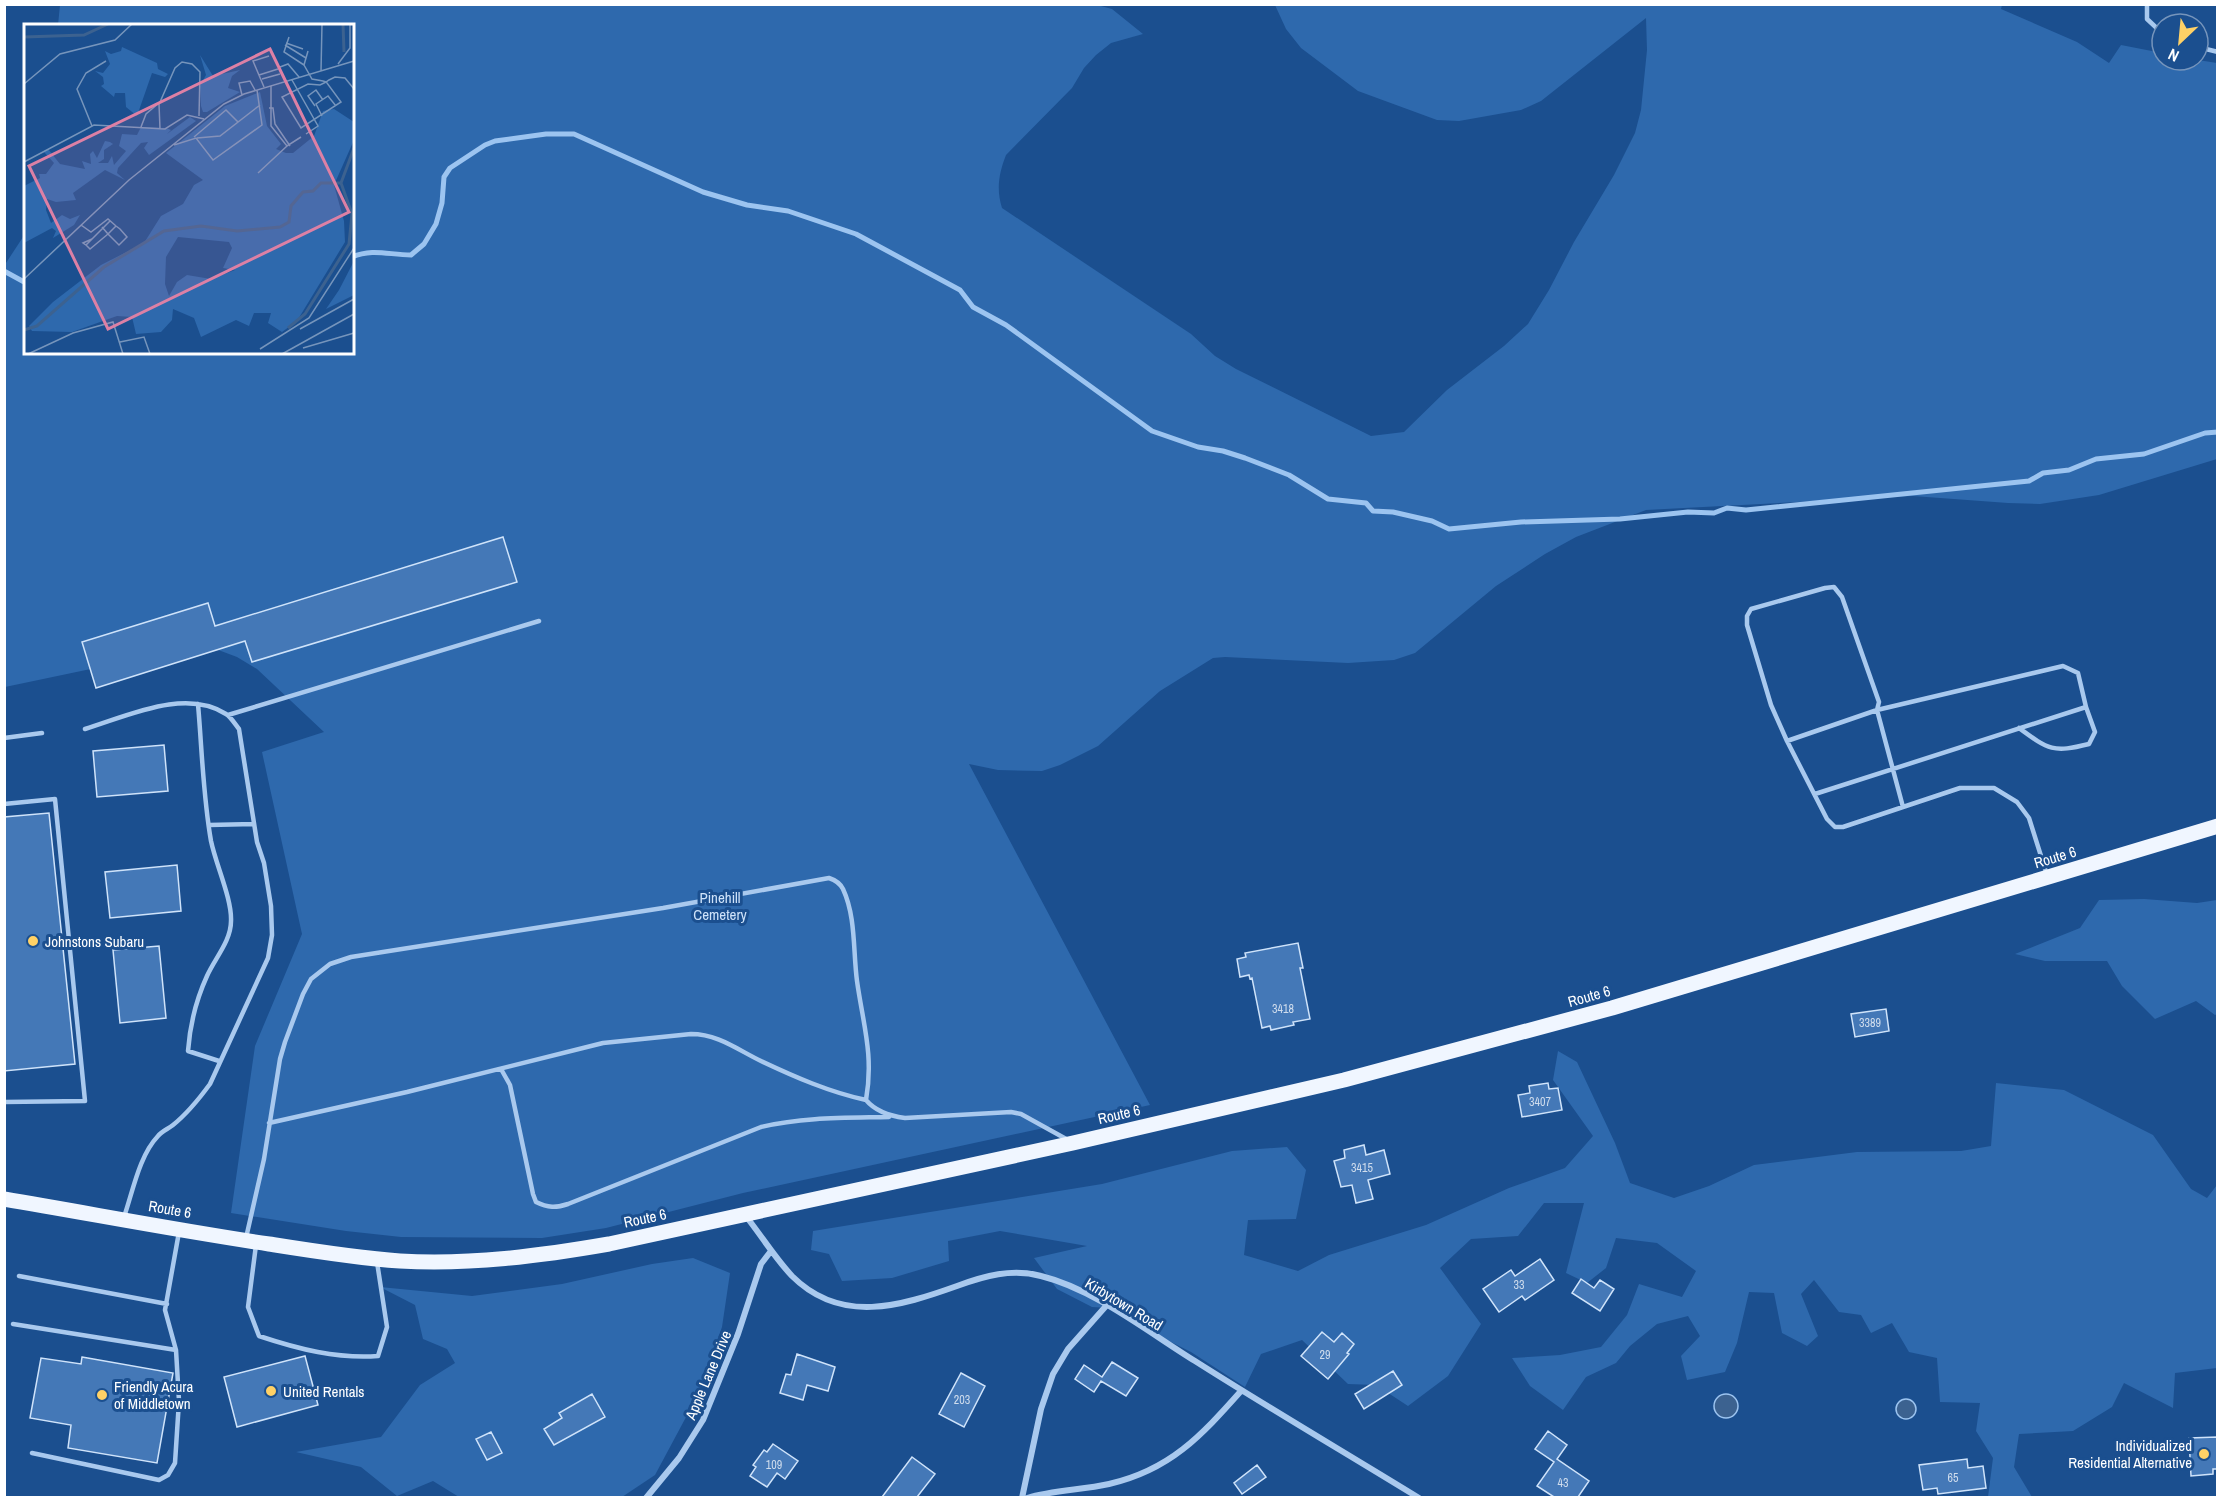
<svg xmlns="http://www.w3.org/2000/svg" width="2222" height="1502" font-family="'Archivo Narrow',sans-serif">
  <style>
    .green { fill: #2e69ad }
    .water { fill: #3c6290; stroke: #9cc4f0; stroke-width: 1.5 }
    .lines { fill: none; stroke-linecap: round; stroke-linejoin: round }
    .stream { stroke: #9cc4f0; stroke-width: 5 }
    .building { fill: #4478b7; stroke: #cfe3fa; stroke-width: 1.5 }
    .service { stroke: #a9c9ee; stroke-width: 4.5 }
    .minor { stroke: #a9c9ee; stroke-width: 6 }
    .primary { stroke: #f0f6ff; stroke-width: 15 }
    .poi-dot { fill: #ffd166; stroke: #1b4f8f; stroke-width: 2 }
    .labels { text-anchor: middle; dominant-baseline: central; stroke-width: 6; stroke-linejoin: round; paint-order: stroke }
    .number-label { font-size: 12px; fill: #d0dded }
    .street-label { font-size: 15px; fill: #fff; stroke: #1b4f8f }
    .park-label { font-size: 15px; fill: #cfe3fa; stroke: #1b4f8f }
    .poi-label { font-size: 15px; fill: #fff; stroke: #1b4f8f; text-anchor: start }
    .inset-river { fill: none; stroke: #3c6290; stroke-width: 3 }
    .inset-road { fill: none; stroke: #7695bc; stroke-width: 1.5 }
    .view { fill: #dd80a5; fill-opacity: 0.15; stroke: #dd80a5; stroke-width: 3 }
    .inset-edge { fill: none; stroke: #fff; stroke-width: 3 }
  </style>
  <rect width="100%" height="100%" fill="#1b4f8f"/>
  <path class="green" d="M60,5H1097L1112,9L1143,34L1111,43L1096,55L1084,68L1072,88L1006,155C999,173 996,189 1002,208L1191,334L1215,356L1236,369L1371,436L1404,432L1447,390L1504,346L1528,324L1549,290L1574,242L1614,175L1635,133L1641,110L1647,50L1646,18L1541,101L1521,110L1459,121L1437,120L1358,91L1301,48L1286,29L1275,5H2002L2001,9L2077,42L2109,63L2121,45L2162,53V60H2198L2217,63V459L2099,495L2040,504L2008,503L1913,496L1646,510L1576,537L1545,554L1496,586L1415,653L1394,660L1348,663L1225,657L1213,658L1160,691L1098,746L1060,765L1042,771L998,770L969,764L1150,1105L743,1193L606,1228L542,1238L401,1237L346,1231L231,1213L255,1046L302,934L262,752L324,732L257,669L237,657L205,645L5,687L4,266L25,234L26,352H352V26L58,25Z
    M2144,899L2197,903L2217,900V1014L2215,1015L2196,1001L2155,1019L2122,986L2107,961H2045L2015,954L2080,928L2099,900Z
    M1558,1051L1577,1062L1615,1143L1630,1183L1674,1198L1709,1186L1754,1165L1857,1152L1961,1151L1991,1146L1996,1083L2064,1090L2153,1135L2191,1189L2207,1198L2217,1185V1368L2175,1373L2173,1408L2124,1383L2112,1407L2073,1431L2019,1434L2014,1467L2032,1497H1988L1993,1458L1976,1431L1980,1403L1940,1402L1937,1358L1909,1352L1892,1323L1871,1333L1861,1315L1839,1312L1814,1280L1801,1294L1818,1336L1807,1346L1782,1333L1774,1293L1749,1292L1737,1343L1725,1372L1687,1380L1681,1356L1700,1336L1688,1316L1657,1324L1630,1346L1616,1363L1586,1377L1563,1410L1530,1386L1512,1358L1560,1355L1601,1347L1627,1315L1639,1284L1682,1297L1696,1271L1657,1243L1616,1238L1606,1268L1587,1283L1566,1273L1584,1203H1544L1518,1236L1471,1239L1440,1268L1481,1324L1448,1376L1408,1406L1376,1385L1348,1384L1302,1340L1261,1354L1245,1387L1191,1352L1139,1326L1127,1309L1092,1307L1057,1289L1034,1258L1087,1246L1000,1231L948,1241L949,1261L892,1278L842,1281L829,1254L811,1250L813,1231L1102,1184L1232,1151L1287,1147L1306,1170L1296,1219L1248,1220L1244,1255L1298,1271L1329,1255L1426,1225L1509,1188L1565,1168L1593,1136L1553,1080Z
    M693,1258L730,1273L722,1327L700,1391L655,1475L622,1497H459L433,1481L397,1496L361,1467L296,1452L381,1437L420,1385L455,1363L447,1349L423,1339L415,1305L380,1287L472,1296L562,1284L652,1264Z"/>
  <path class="water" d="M1714 1406a12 12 0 1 1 24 0a12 12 0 1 1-24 0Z
    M1896 1409a10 10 0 1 1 20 0a10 10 0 1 1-20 0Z"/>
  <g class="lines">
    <path class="stream" d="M352,257C373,248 389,255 411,255L424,244L436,224L442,203L444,177L450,168L485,145L495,141L546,134H574L703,192L747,205L788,211L856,234L960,290L973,307L1006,325L1152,431L1198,447L1223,451L1245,458L1289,475L1328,499L1366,503L1373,511L1393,512L1432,521L1449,529L1521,522L1620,519L1688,512L1714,513L1727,508L1746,510L2029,481L2043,473L2069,470L2096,459L2144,454L2205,433L2218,432
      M4,271L26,283"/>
  </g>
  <path class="building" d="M503,537L517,582L252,662L245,641L96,688L82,642L208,603L215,626Z
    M164,745L168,791L97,797L93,751Z
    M49,813L75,1064L4,1071V817Z
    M177,865L181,911L110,918L105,872Z
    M1298,943L1303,968H1300L1310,1019L1293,1022L1294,1025L1271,1030L1270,1026L1262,1028L1252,978L1250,979L1249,975L1240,977L1237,959L1246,957L1245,953Z
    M159,946L166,1018L120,1023L113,950Z
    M1886,1009L1889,1031L1855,1037L1851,1014Z
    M1548,1083L1549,1089L1558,1088L1562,1110L1522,1117L1518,1095L1530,1093L1529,1086Z
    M1364,1145L1366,1155L1384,1150L1390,1174L1368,1180L1373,1199L1356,1203L1352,1185L1341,1187L1334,1161L1345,1158L1344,1150Z
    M1540,1259L1554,1280L1525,1300L1522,1296L1499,1312L1483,1289L1511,1270L1515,1276Z
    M1581,1279L1594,1288L1600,1280L1614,1289L1600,1311L1572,1293Z
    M1322,1332L1334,1342L1342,1333L1354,1344L1347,1353L1349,1354L1328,1379L1301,1356Z
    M797,1354L835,1367L828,1391L807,1385L803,1400L780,1393L786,1374L791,1375Z
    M305,1356L318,1405L237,1427L224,1377Z
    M82,1357L173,1373L157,1463L68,1448L71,1425L30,1418L41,1358L81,1364Z
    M1112,1362L1138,1378L1126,1396L1101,1381L1094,1392L1075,1379L1084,1365L1102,1377Z
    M1393,1371L1402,1385L1364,1409L1355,1394Z
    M961,1373L985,1386L964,1427L939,1414Z
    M592,1394L605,1417L554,1445L544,1429L562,1418L559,1413Z
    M1548,1431L1567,1445L1557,1459L1589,1481L1578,1497H1554L1537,1486L1554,1462L1535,1449Z
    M491,1432L502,1453L487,1460L476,1439Z
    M2217,1437V1469H2213V1474L2191,1476L2189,1438Z
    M773,1444L798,1461L785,1479L777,1473L767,1487L750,1476L756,1467L753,1465L764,1450L767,1452Z
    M912,1457L935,1474L917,1497H882Z
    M1967,1459L1968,1468L1983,1466L1986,1488L1938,1494L1937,1488L1923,1490L1919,1465Z
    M1257,1465L1266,1477L1242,1494L1234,1483Z"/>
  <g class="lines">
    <path class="service" d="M2147,4V19L2162,33
      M2198,47L2218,52
      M198,704C202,750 203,796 211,841C216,865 232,899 231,921C231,941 215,958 207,976C196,1000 190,1024 188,1051L219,1061
      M228,715L539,621
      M85,729C128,716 185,688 226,714C231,717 235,724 239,729L257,842L264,863L271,906L272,935L268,958L210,1084C199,1099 188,1113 173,1125C168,1129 162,1131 158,1136C139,1156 133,1191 124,1217
      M4,738L42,733
      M1787,741L1877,710L1879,702L1842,597L1834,587L1825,588L1751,609L1747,616V625L1771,705L1787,741L1827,819L1835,827H1843L1960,788H1994L2017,802L2029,818L2047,875
      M1815,794L2086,707L2095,732L2089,744C2053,753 2049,750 2019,728
      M4,804L55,799L85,1101L4,1102
      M1903,807L1877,710L2063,666L2078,673L2086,707
      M209,825L254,824
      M501,1069L510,1085L533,1194L536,1202C548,1208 556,1208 568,1204L761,1127C803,1117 846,1118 889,1117
      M269,1123L407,1092L603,1043L691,1034C718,1034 738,1050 761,1061C795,1077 829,1092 866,1100
      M246,1238L264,1159L280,1059L285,1042L303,994L311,979L330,964L351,957L663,908L829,878C835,880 840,883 843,889C856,917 853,951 857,981C863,1024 874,1055 866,1100C876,1112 890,1116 905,1118L1011,1112L1021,1114L1068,1140
      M256,1245L248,1307L259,1336C298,1349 337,1359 378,1356L387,1327L377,1262
      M19,1276L167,1304
      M13,1324L176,1350
      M32,1453L159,1480L168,1475L175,1463L179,1401L176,1350L165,1310L179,1232"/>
    <path class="minor" d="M745,1215C761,1235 775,1258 792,1276C841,1325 901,1306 957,1286C984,1276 1012,1268 1041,1276C1094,1289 1148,1332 1195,1361C1269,1408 1344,1452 1419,1498
      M646,1498L679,1458L703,1420L738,1334L761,1264L771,1251
      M1022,1498L1041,1409L1053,1374L1068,1349L1106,1306
      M1027,1498C1053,1490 1082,1490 1109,1484C1170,1470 1201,1436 1241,1391"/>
    <path class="primary" d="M4,1199C93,1214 181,1231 269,1244C313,1251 356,1258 400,1261C470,1265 540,1256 609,1244L1073,1143L1344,1080L1612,1008L2218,826"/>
  </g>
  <g class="poi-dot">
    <circle cx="33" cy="941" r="6"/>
    <circle cx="271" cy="1391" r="6"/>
    <circle cx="102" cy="1395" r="6"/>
    <circle cx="2204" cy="1454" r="6"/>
  </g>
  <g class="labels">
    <g class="number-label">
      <text x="1283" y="1009">3418</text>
      <text x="1870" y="1023">3389</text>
      <text x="1540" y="1102">3407</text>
      <text x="1362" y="1168">3415</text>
      <text x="1519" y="1285">33</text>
      <text x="1325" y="1355">29</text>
      <text x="962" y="1400">203</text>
      <text x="774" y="1465">109</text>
      <text x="1953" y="1478">65</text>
      <text x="1563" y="1483">43</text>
    </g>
    <g class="street-label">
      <text transform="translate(2055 857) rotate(-17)">Route 6</text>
      <text transform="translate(1589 996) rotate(-16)">Route 6</text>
      <text transform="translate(1119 1114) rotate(-13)">Route 6</text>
      <text transform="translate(170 1209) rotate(10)">Route 6</text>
      <text transform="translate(645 1218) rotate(-12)">Route 6</text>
      <text transform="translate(1124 1304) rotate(31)">Kirbytown Road</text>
      <text transform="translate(708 1375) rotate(-67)">Apple Lane Drive</text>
    </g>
    <g class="park-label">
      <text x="720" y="897">Pinehill<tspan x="720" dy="17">Cemetery</tspan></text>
    </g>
    <g class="poi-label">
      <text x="45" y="941">Johnstons Subaru</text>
      <text x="114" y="1386">Friendly Acura<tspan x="114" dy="17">of Middletown</tspan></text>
      <text x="283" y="1391">United Rentals</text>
      <text x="2192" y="1445" text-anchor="end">Individualized<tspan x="2192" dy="17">Residential Alternative</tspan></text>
    </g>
  </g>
  <g transform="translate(24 24)">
    <rect width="330" height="330" fill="#1b4f8f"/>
    <path d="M98,23L133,39L134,45L144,50L141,53L128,49L113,92L102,83L101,69H91L90,73L77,62L80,60L79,53L71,47L79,49L86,40L81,27L87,30L97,27ZM176,31L189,52L216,46L208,52L204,64L216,68L183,88H179L177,82L176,62L182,51ZM236,68L243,102L257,120L252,125L262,129H269L290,112L299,87L310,85L330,98V116L310,161L320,197L321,218L273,297L258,308L244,299L247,289H230L225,302L212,296L177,313L170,294L149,285L148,296L137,308L112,310L108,293L93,292L48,308L8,307L5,302L29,278L77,241L120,219L137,192L159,180L170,161L179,156L142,129L201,82ZM154,213L205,218L208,224L199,244L211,246L187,255L163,251L153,258L145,272L141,260L142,233ZM166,93L172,97L125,131L120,124L124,118L117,119L94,144L93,149L101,156L81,146L49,169L52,176L32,178L23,175L22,186L27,199L38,191L46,195L56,191L50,201L29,214L32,207L28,204L0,219V162L16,154L15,150H22L30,139L20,128L24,125L36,140L61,145L58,137L67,140L66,130L69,127L73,134L81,117L86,118L89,120L80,126V135L74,139H84L88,132L90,141L102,127L95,122L98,110L113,111L117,103L142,104L147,106L143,110ZM330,237V271L302,285L315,266Z" fill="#2e69ad" fill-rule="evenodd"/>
    <path class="inset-river" d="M319,0L320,28M0,13L60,11L84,0M264,304L281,290L325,220L328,190L317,159L330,124M0,306L13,302L80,243L140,207L177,202L213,207L256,203L265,198L267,182L279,168L289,167L297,159H317"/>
    <path class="inset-road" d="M265,13L260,28L280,41M262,19L279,25M261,21L282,34M284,27L280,41L288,55L299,57L302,58L303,59L317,78L277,104L258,73L284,60L296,61L302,58L305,56L311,53L321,54L330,65M314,40L326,24V0M256,43L264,40L275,53M297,47L298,0M235,51L254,45M238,55L256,50M268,56L294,102L282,110M0,60L36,30L91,16L108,0M247,62V102L263,122L277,113M240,63L229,37L245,32M218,71L215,59L226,57L231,66M135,80L136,105M291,82L284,72L292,66L299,76M245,84H249L251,100L266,122M298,92L292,80L304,72L312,82M68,102L53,65L62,49L82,37M117,103L122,90L136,78L151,44L158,38L168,40L176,48L175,92M170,113L202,86L214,98M173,114L196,112L236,81M150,121L172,114L189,136L238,101L233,66M0,138L70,101L141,105L163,91L180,95M234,149L263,122M57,201L67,208L84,195L92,202L96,205L103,213L95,221L84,210L92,202M68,215L59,219L62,221L86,197M62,221L66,225L84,210L78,203M0,255L105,156L200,80L220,70L330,37M276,305L330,275M96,318L120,313L126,330M279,324L330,309M236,325L285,294L330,224M4,330L49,309L89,298L99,330M258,330L330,290"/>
    <path class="view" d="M246,25L325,188L84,305L5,142Z"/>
    <rect width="330" height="330" class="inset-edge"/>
  </g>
  <rect width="2222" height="1502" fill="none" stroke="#ffffff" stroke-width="12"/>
  <g transform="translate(2180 42) rotate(206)"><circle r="28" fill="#1b4f8f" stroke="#7695bc" stroke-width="1.5"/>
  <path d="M0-4.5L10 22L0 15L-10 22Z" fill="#ffd166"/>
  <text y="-9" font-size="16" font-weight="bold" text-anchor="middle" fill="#ffffff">N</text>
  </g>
</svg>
